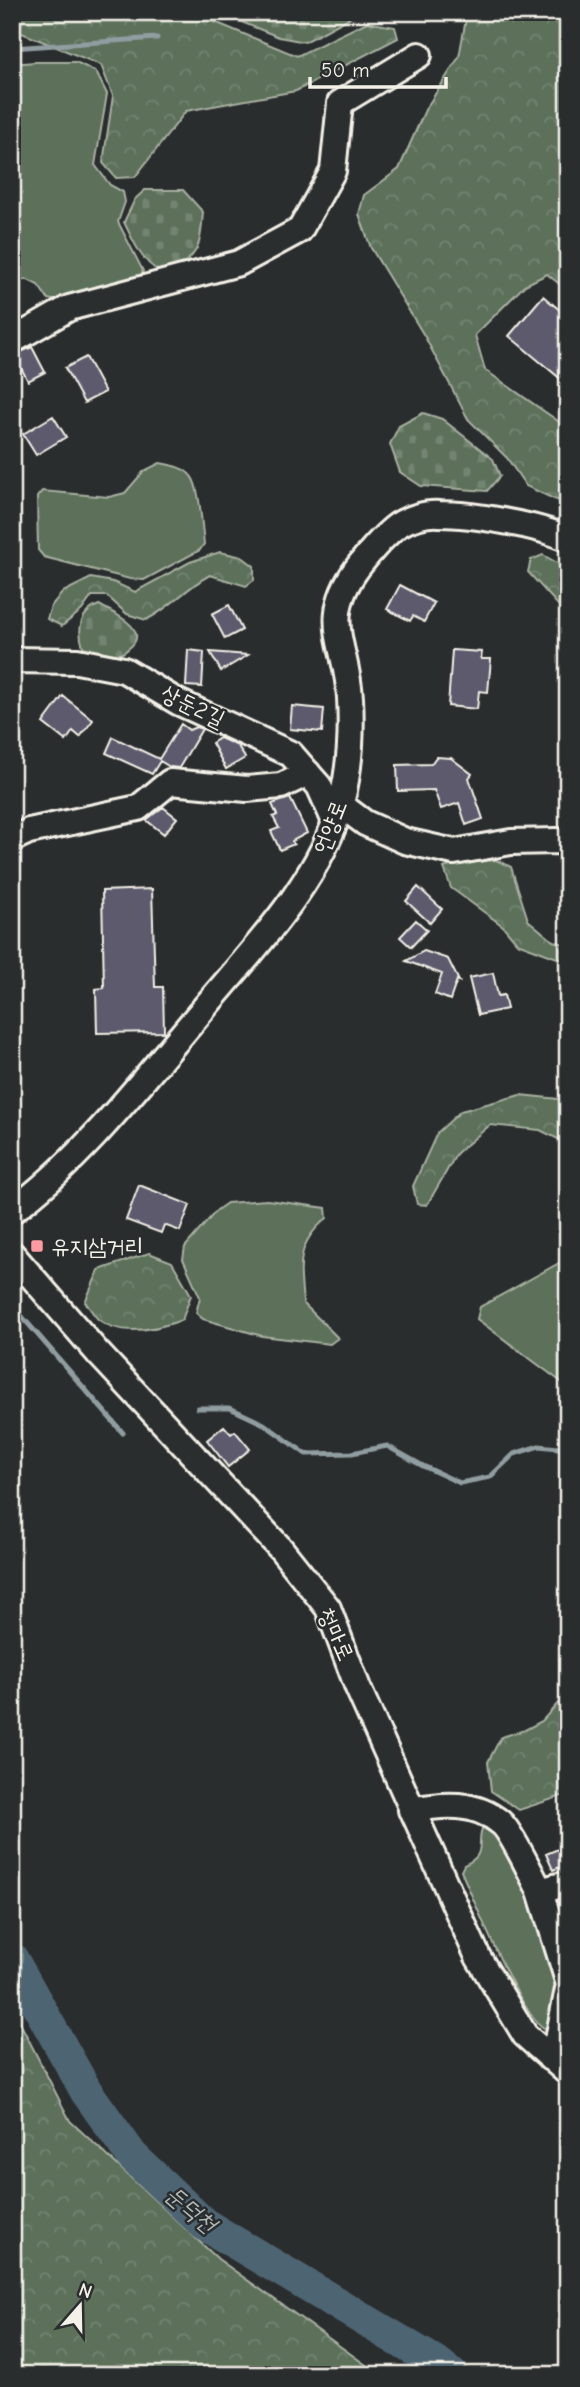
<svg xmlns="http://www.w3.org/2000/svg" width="580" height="2387" font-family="'Comic Neue','Poor Story',sans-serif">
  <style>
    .green { fill: #5b705a; stroke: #a8b0a1; stroke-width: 2 }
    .forest { fill: url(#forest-crowns); stroke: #a8b0a1; stroke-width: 2 }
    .cemetery { fill: url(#cemetery-stones); stroke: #a8b0a1; stroke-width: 2 }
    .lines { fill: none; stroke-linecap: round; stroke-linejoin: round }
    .stream { stroke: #909da1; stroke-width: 5 }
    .river { stroke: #4d6572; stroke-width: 33 }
    .building { fill: #5b5a6c; stroke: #f4f1e8; stroke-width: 2 }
    .minor-casing { stroke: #f4f1e8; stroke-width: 30 }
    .minor { stroke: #2a2d2e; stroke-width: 24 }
    .poi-dot { fill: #ff9aa2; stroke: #2a2d2e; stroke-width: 2.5 }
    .labels { text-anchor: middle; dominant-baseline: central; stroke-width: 5; stroke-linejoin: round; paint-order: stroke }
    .street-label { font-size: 23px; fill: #f4f1e8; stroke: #2a2d2e }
    .poi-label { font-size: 23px; fill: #f4f1e8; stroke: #2a2d2e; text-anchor: start }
    .water-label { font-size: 24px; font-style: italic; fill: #b1b9b9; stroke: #2a2d2e }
  </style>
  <defs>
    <pattern id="forest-crowns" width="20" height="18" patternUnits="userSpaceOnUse" patternTransform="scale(1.75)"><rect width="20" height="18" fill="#5b705a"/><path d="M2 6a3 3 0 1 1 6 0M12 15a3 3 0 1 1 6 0" fill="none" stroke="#738572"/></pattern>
    <pattern id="cemetery-stones" width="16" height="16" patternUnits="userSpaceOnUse" patternTransform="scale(1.75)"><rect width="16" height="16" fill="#5b705a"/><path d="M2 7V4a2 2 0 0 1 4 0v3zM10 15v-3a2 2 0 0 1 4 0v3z" fill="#738572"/></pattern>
  </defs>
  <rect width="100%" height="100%" fill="#2a2d2e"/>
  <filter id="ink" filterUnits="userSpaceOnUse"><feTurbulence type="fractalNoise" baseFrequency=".0143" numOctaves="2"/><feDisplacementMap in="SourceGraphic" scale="14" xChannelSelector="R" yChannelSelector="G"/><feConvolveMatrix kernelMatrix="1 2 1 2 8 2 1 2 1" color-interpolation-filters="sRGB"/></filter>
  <g filter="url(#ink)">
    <path class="green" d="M35,62H76L96,72L107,94L95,165L110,185L123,192L125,202L118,222L143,271L140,278L57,301L48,299L38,285L26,279L12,284V64Z
      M160,463C170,465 184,467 191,476C200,486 202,529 204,544L200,550L144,580L130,579L44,557L38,550L37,497L42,491L109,497L125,493L144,471Z
      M267,1200L326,1208L327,1218C295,1244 300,1266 303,1303L338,1338L330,1344L262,1336L203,1319L196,1313L200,1297L183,1259L185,1247L217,1210L227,1203Z
      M568,1254V1387L477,1319L480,1307L559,1263Z
      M484,1824L495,1828L532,1895L556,1975L557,1988L549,2024L546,2029C522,2020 474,1900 461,1871L464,1865C489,1854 474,1844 484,1824Z"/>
    <path class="forest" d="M12,12H191L297,56L367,22L395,27L398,38L296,91L186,111L135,177L116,178L103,163L113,96L101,65L17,31L12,32Z
      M457,12H568V291L547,274L525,285L475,335L485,370L568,428V503L554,499L526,486L507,458L468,419L425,337L371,248L359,214L364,195L399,169L425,110L459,57L466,19Z
      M220,552L242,557L254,566V580L246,586L210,575C185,588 172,607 146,620L127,614L107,596H92L82,610L62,626L47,619L51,606L63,592L91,578L113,582L135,592L190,562Z
      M543,555L568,569V616L528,572L531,560Z
      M496,860L511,867L528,920L553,941L568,945V962L517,943L503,926L451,888L444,868L456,864Z
      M520,1095L568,1100V1144L540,1130L490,1125L457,1153L427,1205L417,1204L413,1186L437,1133L461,1111Z
      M149,1253L172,1262L191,1295L182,1320C157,1329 122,1337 99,1320C94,1316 90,1308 85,1302L99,1270Z
      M568,1692V1794L519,1810L491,1791L488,1762L501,1737L525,1730L542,1721Z
      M12,2007L70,2121L218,2259L380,2375H12Z"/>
    <path class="cemetery" d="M216,12H360L305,42L279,37Z
      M145,190H183L203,212C200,248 200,254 168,275C143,267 135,244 124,222L135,199Z
      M423,413L442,419L493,459L500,476L487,491L421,486L400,472L390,444L399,426Z
      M99,605C114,613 152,630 129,648C125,652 121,655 115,654C104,653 93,649 83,647C77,629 80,612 99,605Z"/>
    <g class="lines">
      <path class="stream" d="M12,48L157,38
        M12,1305L123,1433
        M198,1408H230L264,1424L306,1454L352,1453L387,1446L423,1466L460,1483L490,1477L514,1454L539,1446L568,1449"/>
      <path class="river" d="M12,1959L86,2091L132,2156L204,2224L440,2365L452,2375"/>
    </g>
    <path class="building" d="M543,296L568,317V385L509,336Z
      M32,347L45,372L28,381L14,355Z
      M86,357L105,392L84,403L65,368Z
      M53,416L66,437L36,455L23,434Z
      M400,585L434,603L424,622L413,616L410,621L387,609Z
      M229,605L242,630L225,639L212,614Z
      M188,650L204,652L202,687L186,686Z
      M452,650L482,652L481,659H491L488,692L479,691L477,709L448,706Z
      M210,652L248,655L221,671Z
      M63,696L93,720L80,737L73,731L66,741L43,723Z
      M292,706L324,709L322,732L290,729Z
      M181,724L189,730L196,727L202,729L179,768L170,767L160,761L152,774L106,753L113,737L159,759Z
      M220,738L238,746L245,758L226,769L212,743Z
      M436,757L451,758L472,774L469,778L483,819L466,825L459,803L441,809L434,790L398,791L397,765L431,764Z
      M290,798L307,833L292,841L294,844L280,850L271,831L279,828L273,817L277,815L272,804Z
      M163,807L177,818L164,834L146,820Z
      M418,887L442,909L430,923L406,901Z
      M152,889L155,987H163L164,1032L97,1033L96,989L104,988L102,891Z
      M416,920L427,930L411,947L400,937Z
      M424,951L448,959L459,981L457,980L450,1000L435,994L442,974L406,961Z
      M493,973L498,996L504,995L507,1009L478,1015L469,978Z
      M139,1185L190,1205L180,1231L164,1225L161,1233L126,1220Z
      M224,1426L231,1434L235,1431L250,1449L228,1467L207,1440Z
      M568,1845V1864L553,1870L546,1854Z"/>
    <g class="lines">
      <g class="minor-casing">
        <path id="minor" d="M12,341L69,308L239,263L300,230L333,171L340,103L419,55
          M12,660L77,661L124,670L178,702L291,754L319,786L335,822
          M341,805L365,823L405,841L454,852L511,842L557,841L568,844
          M12,839L29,831L138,808L170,782L247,789L281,786L308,773
          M12,1211C81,1160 139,1085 194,1020C245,958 321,882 341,803C350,769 352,733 350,698C347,644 319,619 358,567C369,553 384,535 398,525C409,518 426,513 439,514C472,514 538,525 568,539
          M12,1254L98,1353L281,1549L328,1608L358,1688L478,1957L525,2035L568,2073
          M411,1810C443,1804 475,1801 501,1823C510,1830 533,1877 540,1891L558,1886L568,1887
          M540,1891L568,1981
          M550,2058L559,2034L568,1989"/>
      </g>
      <use href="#minor" class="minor"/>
    </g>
  </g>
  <rect class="poi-dot" x="30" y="1239" width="14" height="14" rx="3.5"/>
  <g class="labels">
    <g class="street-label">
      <text transform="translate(193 706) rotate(26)">상둔2길</text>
      <text transform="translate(330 827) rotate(-69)">언양로</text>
      <text transform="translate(336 1634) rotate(66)">청마로</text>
    </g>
    <g class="poi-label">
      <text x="51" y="1246">유지삼거리</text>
    </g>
    <g class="water-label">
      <text transform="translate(191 2209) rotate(40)">둔덕천</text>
    </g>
  </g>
  <rect width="580" height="2387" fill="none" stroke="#2a2d2e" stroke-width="42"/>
  <rect x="21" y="21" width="538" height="2345" fill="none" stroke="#f4f1e8" stroke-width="2.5" filter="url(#ink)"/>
  <g transform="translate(80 2306) rotate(20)" stroke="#2a2d2e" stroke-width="5" paint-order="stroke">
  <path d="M0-5L12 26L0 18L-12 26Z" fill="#f4f1e8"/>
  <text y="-10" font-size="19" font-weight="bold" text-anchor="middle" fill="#f4f1e8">N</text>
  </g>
  <path d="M310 77v10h136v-10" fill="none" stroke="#f4f1e8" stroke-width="3.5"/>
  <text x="321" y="77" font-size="21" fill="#f4f1e8" stroke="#2a2d2e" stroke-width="5" paint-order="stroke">50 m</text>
</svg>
